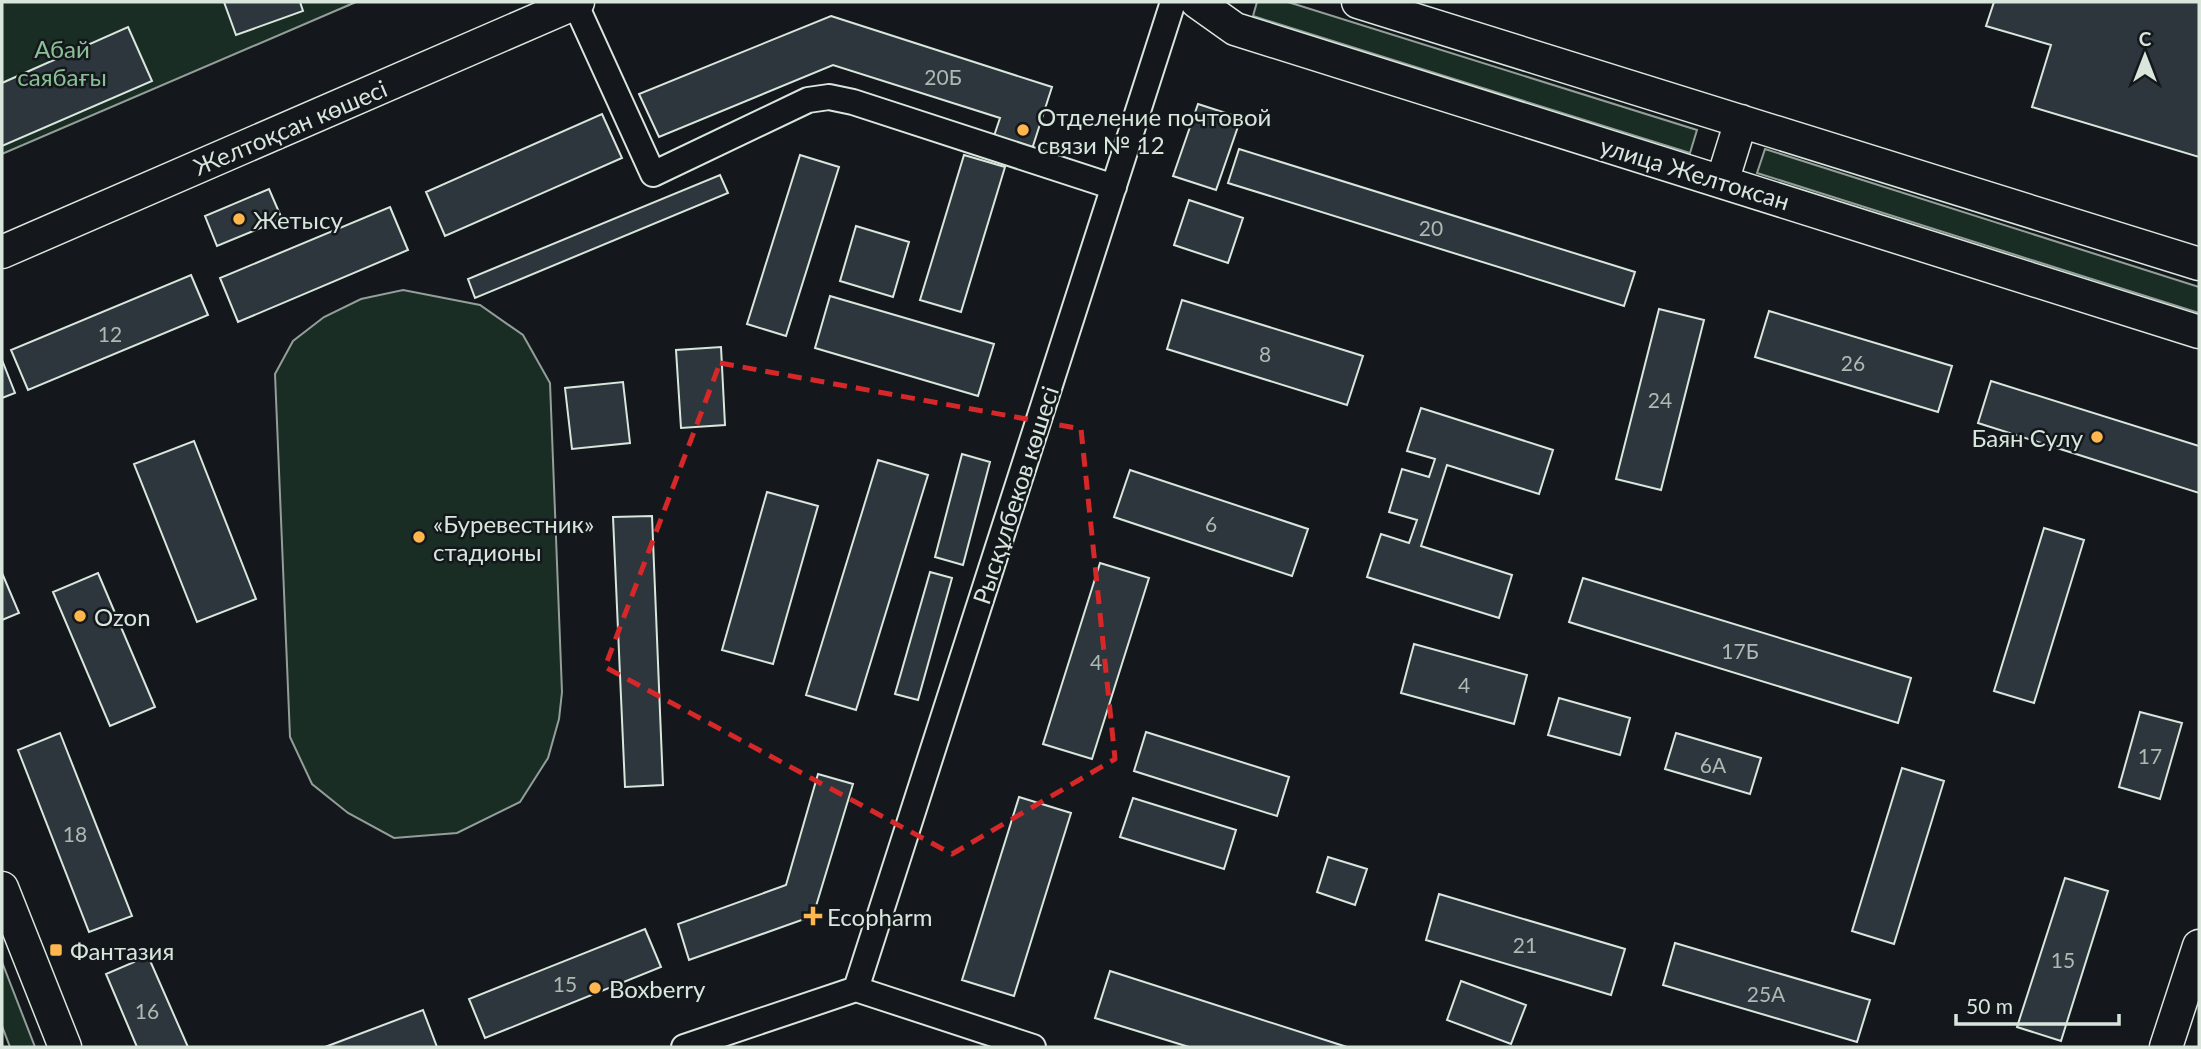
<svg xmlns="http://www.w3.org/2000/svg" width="2201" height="1049" font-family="Lato,sans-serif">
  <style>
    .green { fill: #1a2d24; stroke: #939e99; stroke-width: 2 }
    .building { fill: #2c363c; stroke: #d8e6dc; stroke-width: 2 }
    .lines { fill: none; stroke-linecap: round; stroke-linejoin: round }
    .minor-casing { stroke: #d8e6dc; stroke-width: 28 }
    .major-casing { stroke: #d8e6dc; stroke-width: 35 }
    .minor { stroke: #14181c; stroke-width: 24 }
    .major { stroke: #14181c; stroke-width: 32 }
    .marked { fill: none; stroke: #d62828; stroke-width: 5; stroke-dasharray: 14 9; stroke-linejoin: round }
    .poi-dot { fill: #ffb74d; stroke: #14181c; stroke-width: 2.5 }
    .labels { text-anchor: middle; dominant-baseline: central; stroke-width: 5; stroke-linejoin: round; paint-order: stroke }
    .number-label { font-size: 21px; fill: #adbab4 }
    .park-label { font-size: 24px; fill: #8ac095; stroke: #14181c }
    .poi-label { font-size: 24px; fill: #d8e6dc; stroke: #14181c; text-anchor: start }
    .street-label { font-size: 24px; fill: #d8e6dc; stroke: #14181c }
  </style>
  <rect width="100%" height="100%" fill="#14181c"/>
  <path class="green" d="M2,2H356L2,154Z
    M1257,2H1288L1697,130L1690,153L1253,16Z
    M1765,149L2199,287V313L1757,173Z
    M403,290L480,305L523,335L550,383L562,692L559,719L548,758L520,802L457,833L394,838L348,813L312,784L290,737L275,374L293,341L324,317L361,299Z
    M2,962L35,1047H10L2,1026Z"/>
  <path class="building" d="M224,2H300L303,11L236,35Z
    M1994,2H2199V157L2032,107L2051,45L1986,26Z
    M831,16L1052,87L1032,149L994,136L1000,118L833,65L659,137L639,94Z
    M128,27L152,81L2,146V83Z
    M1198,104L1241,118L1216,190L1173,176Z
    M602,114L622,158L445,236L426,192Z
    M1239,149L1635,272L1624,306L1228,183Z
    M800,155L839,167L786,336L747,324Z
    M964,155L1005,167L961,312L920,300Z
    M720,175L728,193L475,298L468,279Z
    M269,189L282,219L217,246L205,216Z
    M1189,200L1243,218L1228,263L1174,245Z
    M390,207L408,250L238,322L220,278Z
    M856,226L909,242L893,297L840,281Z
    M191,275L208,315L28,390L11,350Z
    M830,296L994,344L978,396L815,348Z
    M1182,300L1363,356L1347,405L1167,349Z
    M1659,309L1704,320L1661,490L1616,479Z
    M1769,311L1952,366L1938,412L1755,357Z
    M721,347L725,425L681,428L676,350Z
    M2,360L15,393L2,398Z
    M1991,381L2199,446V493L1978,423Z
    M623,382L630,443L572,449L565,388Z
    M1421,408L1553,450L1539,494L1447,465L1421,546L1512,575L1499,618L1367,577L1381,534L1409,543L1417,520L1389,512L1402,469L1429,477L1435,459L1407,451Z
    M194,441L256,599L197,622L134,464Z
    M962,454L990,462L963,565L935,557Z
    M878,460L928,475L856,710L806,695Z
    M1130,470L1308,529L1292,576L1114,517Z
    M767,492L818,506L773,664L722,650Z
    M652,516L663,785L625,787L613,517Z
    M2044,528L2084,540L2034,703L1994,691Z
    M1100,563L1149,578L1092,759L1043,744Z
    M930,572L952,578L918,700L895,694Z
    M2,573L19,613L2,620Z
    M98,573L155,707L110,726L53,592Z
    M1583,578L1911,678L1898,723L1569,622Z
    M1414,644L1527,675L1514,724L1401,693Z
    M1559,698L1630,718L1620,755L1548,735Z
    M2140,712L2182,723L2160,799L2119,787Z
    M1146,732L1289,777L1277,816L1134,771Z
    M60,733L132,916L89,932L18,750Z
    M1676,733L1761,758L1750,794L1665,769Z
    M1902,768L1944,781L1894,944L1852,931Z
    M818,774L853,784L813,916L689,960L678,924L786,885Z
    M1019,797L1071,813L1014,996L962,980Z
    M1133,798L1236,830L1224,869L1120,837Z
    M1328,857L1367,869L1355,905L1317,892Z
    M2065,878L2108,891L2061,1041L2017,1027Z
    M1439,894L1625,949L1611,995L1426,940Z
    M645,929L661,967L485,1038L469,999Z
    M1675,943L1870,1000L1857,1042L1663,985Z
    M148,956L188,1047H137L106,974Z
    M1110,971L1347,1047H1189L1095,1018Z
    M1461,981L1526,1005L1511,1044L1447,1020Z
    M423,1010L437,1047H325Z"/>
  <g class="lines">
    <g class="minor-casing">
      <path id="minor" d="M575,3L653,174L808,100L829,97L853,102L1114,187
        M856,989L1173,2
        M684,1047L856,989L1033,1047"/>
    </g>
    <g class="major-casing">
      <path id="major" d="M1197,2L1235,29L2199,332
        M1358,2L2199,264
        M1722,182L1741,121
        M2,252L578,2
        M2,888L65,1047
        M2166,1047L2199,946"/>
    </g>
    <use href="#minor" class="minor"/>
    <use href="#major" class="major"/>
  </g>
  <path class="marked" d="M720,363L1081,429L1115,759L952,854L605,667Z"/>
  <g class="poi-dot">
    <circle cx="1023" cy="130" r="7"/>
    <circle cx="239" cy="219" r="7"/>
    <circle cx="2097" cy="437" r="7"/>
    <circle cx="419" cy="537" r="7"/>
    <circle cx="80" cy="616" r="7"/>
    <path d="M809.5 905.5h7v7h7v7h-7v7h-7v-7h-7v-7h7z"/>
    <rect x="49" y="943" width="14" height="14" rx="3.5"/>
    <circle cx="595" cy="988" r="7"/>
  </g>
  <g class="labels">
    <g class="number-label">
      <text x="943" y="76">20Б</text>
      <text x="1431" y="227">20</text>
      <text x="110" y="333">12</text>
      <text x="1265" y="353">8</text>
      <text x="1853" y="362">26</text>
      <text x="1660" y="399">24</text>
      <text x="1211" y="523">6</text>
      <text x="1740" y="650">17Б</text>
      <text x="1096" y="661">4</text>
      <text x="1464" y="684">4</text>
      <text x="2150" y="755">17</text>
      <text x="1713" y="764">6А</text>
      <text x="75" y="833">18</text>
      <text x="1525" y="944">21</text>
      <text x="2063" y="959">15</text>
      <text x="565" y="983">15</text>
      <text x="1766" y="993">25А</text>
      <text x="147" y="1010">16</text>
    </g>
    <g class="park-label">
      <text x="62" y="48">Абай<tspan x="62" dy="28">саябағы</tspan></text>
    </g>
    <g class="poi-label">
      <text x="1037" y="116">Отделение почтовой<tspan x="1037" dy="28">связи № 12</tspan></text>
      <text x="253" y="219">Жетысу</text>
      <text x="2083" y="437" text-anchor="end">Баян Сулу</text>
      <text x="433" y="523">«Буревестник»<tspan x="433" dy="28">стадионы</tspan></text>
      <text x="94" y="616">Ozon</text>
      <text x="827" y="916">Ecopharm</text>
      <text x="70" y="950">Фантазия</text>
      <text x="609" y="988">Boxberry</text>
    </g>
    <g class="street-label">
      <text transform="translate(290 127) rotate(-23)">Желтоқсан көшесі</text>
      <text transform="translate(1695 173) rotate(17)">улица Желтоксан</text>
      <text transform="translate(1015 495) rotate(-72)">Рысқұлбеков көшесі</text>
    </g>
  </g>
  <rect width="2201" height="1049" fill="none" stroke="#d8e6dc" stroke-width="7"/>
  <g transform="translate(2145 56)" stroke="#14181c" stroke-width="5" paint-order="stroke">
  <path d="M0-5L12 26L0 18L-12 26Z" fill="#d8e6dc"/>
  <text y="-10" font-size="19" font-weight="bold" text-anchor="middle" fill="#d8e6dc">С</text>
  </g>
  <path d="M1956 1014v10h163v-10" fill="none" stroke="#d8e6dc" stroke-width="3.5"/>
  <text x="1966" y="1014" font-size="21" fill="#d8e6dc" stroke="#14181c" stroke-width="5" paint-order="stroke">50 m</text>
</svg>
